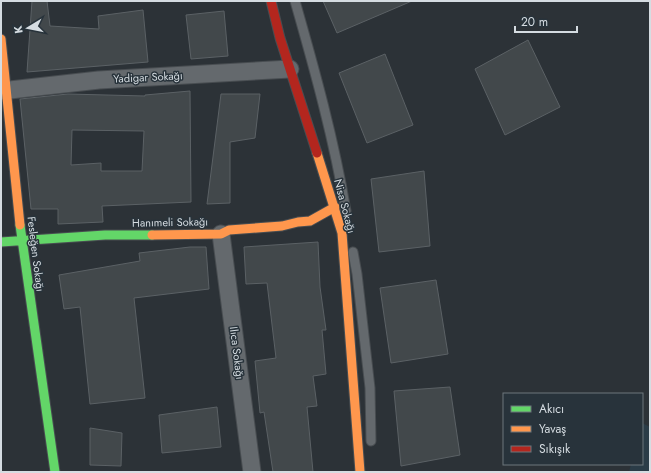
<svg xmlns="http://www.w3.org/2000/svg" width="651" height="473" font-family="Jost,sans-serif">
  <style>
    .built { fill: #2b3c47 }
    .building { fill: #42484b; stroke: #5b6165; fill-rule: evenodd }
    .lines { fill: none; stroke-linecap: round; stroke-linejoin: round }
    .lane-casing { stroke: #484d51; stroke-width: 11 }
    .street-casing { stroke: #484d51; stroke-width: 19 }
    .fast-casing { stroke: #484d51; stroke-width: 11 }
    .slow-casing { stroke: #484d51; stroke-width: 11 }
    .jam-casing { stroke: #484d51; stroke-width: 11 }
    .lane { stroke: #64696d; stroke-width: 9 }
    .street { stroke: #64696d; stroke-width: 17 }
    .fast { stroke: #63d668; stroke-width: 9 }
    .slow { stroke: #ff974d; stroke-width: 9 }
    .jam { stroke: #b3261e; stroke-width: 9 }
    .labels { text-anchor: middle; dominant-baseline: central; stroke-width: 3; stroke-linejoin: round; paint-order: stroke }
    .street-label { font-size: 11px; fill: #d5dce1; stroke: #28333b }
  </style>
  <rect width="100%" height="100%" fill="#2c3237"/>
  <path class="built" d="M642,423L650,427V472H629L631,464H642Z"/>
  <path class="building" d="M32,1H47L50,26L99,29L98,16L143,10L148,62L27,72Z
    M323,1H412L337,33Z
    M224,11L228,56L191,59L186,15Z
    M528,40L560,107L505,135L475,69Z
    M385,54L413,125L367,143L339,73Z
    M190,91L191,202L102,206L103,222L58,224V209H31L20,99L68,94L145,96V95ZM72,130L144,131L142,171H101V163L71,165Z
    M221,94H260L255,138L230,142V203L207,204Z
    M424,171L430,246L379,252L371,179Z
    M318,242L320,287L326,330H322L326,374L313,376L317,406L307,407L313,472H273L264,412L260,413L255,361L276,358L267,283L246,284L244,247Z
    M190,247H206L209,289L134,298L145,398L90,404L80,307L64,309L59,275L140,261L139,253Z
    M436,280L448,354L391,363L380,288Z
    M450,387L460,455L401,466L394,391Z
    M217,407L221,447L162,453L159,415Z
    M90,428L122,433L121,466L90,465Z"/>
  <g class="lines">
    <g class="lane-casing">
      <path id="lane" d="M295,1C315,71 334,140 346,211
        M353,252L357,274L370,388L371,441"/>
    </g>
    <g class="street-casing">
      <path id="street" d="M1,91L99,80L290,69
        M221,234L252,472"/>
    </g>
    <g class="fast-casing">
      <path id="fast" d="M20,225L55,472
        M1,242L105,235H152"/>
    </g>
    <g class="slow-casing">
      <path id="slow" d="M1,39L20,225
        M317,153L342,233L360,472
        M152,235L221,234L229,230L282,226L298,222L310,221L335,207"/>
    </g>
    <g class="jam-casing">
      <path id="jam" d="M271,1L280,38L317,153"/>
    </g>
    <use href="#lane" class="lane"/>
    <use href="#street" class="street"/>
    <use href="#fast" class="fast"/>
    <use href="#slow" class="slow"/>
    <use href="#jam" class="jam"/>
  </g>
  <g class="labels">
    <g class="street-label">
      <text transform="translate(148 77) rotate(-3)">Yadigar Sokağı</text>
      <text transform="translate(345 206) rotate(75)">Nisa Sokağı</text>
      <text transform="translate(170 222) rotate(-1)">Hanımeli Sokağı</text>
      <text transform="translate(36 254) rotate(83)">Fesleğen Sokağı</text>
      <text transform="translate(237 353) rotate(83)">Ilıca Sokağı</text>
    </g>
  </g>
  <rect width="651" height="473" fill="none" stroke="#d5dce1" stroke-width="4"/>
  <rect x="503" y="393" width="140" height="72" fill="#28333b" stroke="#6d777d"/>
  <rect x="511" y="406" width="20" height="6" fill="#63d668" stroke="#6d777d"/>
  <text x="539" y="413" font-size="12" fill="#d5dce1">Akıcı</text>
  <rect x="511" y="426" width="20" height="6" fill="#ff974d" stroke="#6d777d"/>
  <text x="539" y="433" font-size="12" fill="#d5dce1">Yavaş</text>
  <rect x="511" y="446" width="20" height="6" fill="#b3261e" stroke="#6d777d"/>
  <text x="539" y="453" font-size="12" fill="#d5dce1">Sıkışık</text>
  <g transform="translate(28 28) rotate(260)" stroke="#28333b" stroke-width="3" paint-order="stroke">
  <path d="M0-3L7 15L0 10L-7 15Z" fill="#d5dce1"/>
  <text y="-6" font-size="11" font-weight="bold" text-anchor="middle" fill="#d5dce1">K</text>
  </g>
  <path d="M515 26v6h62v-6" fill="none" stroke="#d5dce1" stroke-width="2"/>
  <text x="521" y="26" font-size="12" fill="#d5dce1" stroke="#28333b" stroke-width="3" paint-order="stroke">20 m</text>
</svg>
